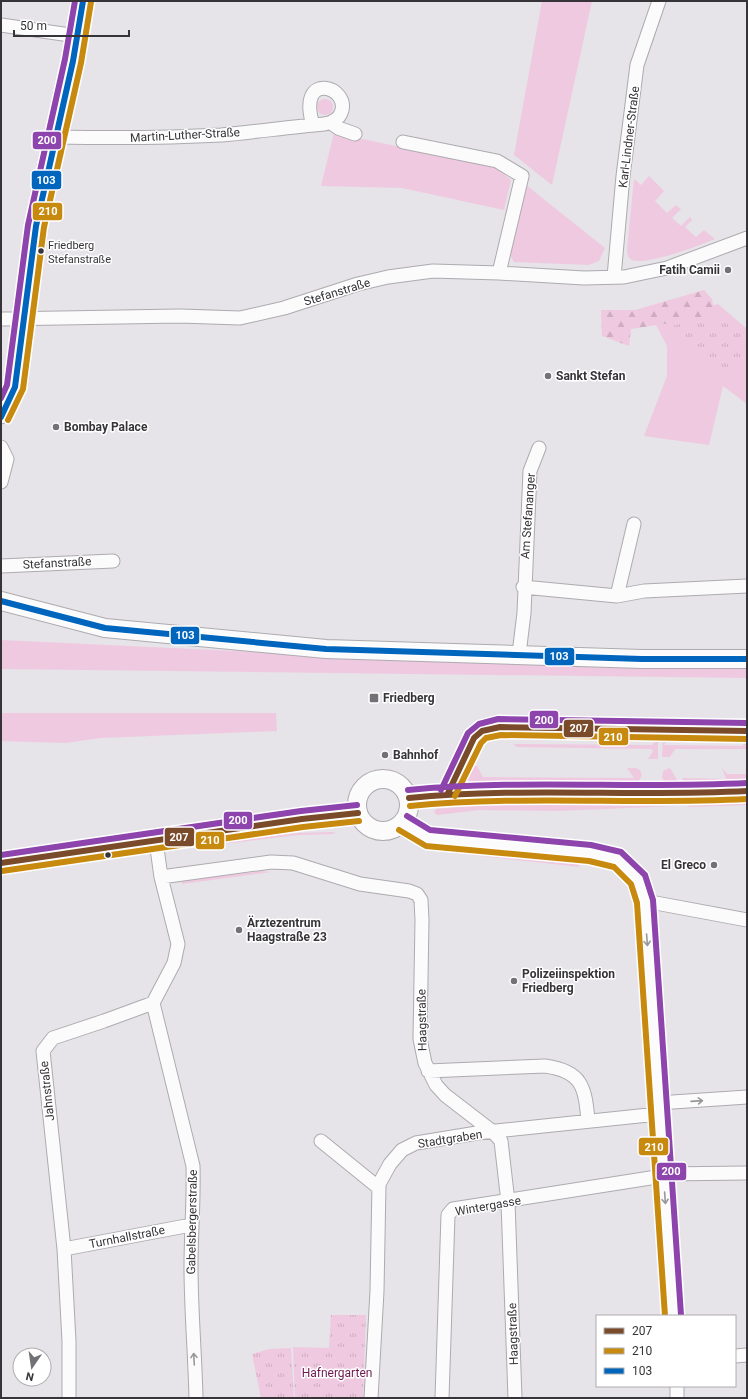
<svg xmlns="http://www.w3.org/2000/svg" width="748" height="1399" font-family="Roboto,sans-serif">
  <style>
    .green { fill: #efc9e0 }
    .forest { fill: url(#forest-firs) }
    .park { fill: url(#park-tufts) }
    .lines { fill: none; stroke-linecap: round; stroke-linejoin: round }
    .street-casing { stroke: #adabaf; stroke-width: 15 }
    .secondary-casing { stroke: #adabaf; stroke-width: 20 }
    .street { stroke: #fbfbfc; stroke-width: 13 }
    .secondary { stroke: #fbfbfc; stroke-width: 18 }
    .bus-1-casing { stroke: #fff; stroke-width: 9 }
    .bus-2-casing { stroke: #fff; stroke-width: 9 }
    .bus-3-casing { stroke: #fff; stroke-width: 9 }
    .bus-4-casing { stroke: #fff; stroke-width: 9 }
    .bus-1 { stroke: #7a4b2a; stroke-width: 6 }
    .bus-2 { stroke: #c78a0e; stroke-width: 6 }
    .bus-3 { stroke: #0065bd; stroke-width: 6 }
    .bus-4 { stroke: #8e44ad; stroke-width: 6 }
    .oneway { stroke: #98989a }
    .bus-dot { fill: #363438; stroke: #fff; stroke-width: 1.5 }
    .poi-dot { fill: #747176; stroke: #fff; stroke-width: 1.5 }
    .labels { text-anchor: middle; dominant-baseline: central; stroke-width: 3; stroke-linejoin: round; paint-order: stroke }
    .bus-label { font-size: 11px; fill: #363438; stroke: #fff; text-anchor: start }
    .street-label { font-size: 12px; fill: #363438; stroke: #fff }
    .poi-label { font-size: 12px; font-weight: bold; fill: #363438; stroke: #fff; text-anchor: start }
    .park-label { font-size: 12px; fill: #6f1951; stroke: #fff }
    .line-badge { stroke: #fff; stroke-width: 1.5 }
    .badge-label { font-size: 11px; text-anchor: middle; font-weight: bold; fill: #fff }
  </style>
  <defs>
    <pattern id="forest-firs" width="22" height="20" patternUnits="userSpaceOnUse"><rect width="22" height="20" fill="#efc9e0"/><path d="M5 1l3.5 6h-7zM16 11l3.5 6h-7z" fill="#ceadc1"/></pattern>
    <pattern id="park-tufts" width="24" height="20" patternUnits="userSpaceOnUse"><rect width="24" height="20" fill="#efc9e0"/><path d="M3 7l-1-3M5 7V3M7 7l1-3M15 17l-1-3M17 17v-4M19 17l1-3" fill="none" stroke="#ceadc1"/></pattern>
  </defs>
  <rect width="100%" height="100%" fill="#e6e3e9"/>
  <path class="green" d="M542,1H592L552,185L514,155Z
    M317 107a8 8 0 1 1 16 0a8 8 0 1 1-16 0Z
    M334,133L495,167L511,180L504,210L402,188L321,186Z
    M649,176L664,191L655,201L667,213L676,205L681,209L672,218L681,226L690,217L692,220L685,227L696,237L704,230L715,239C701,245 646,266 632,260C628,258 627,254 627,250L634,179L641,185Z
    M526,185L605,248L599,261L589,265L514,262L510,255Z
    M718,304L747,329V404L723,386L709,445L644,436L667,376V346L654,321Z
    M1,640L532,665L662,668H747V678L1,669Z
    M1,713H276L277,731L101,738L65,743L1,741Z
    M663,735H670L664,745L742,746L747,741V749H675L670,757H662Z
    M658,737V759H648L653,751L651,749L516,747L514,744L652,745Z
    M470,766H477L483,777L634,778L627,768H636L640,770L642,775L638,783L470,781L467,780L464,774Z
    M670,768L676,778L677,783H666L662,778L663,771Z
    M722,768L727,774H747V780L685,783L682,778L726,779Z
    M747,803V805L689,807L687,806Z
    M494,804L675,806L558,811L479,810L437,815L434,812L436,809Z
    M335,832L333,834L298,835L182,849L179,848L298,833Z
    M476,850L572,859L577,861L580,867L454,853Z
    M261,871L271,872L182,884V881Z"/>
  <path class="forest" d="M704,290L712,299L715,316L631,329L629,346L602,336L601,310H635Z"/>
  <path class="park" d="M723,316L747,337V351L728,372L665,327Z
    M331,1315H366L363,1398H295L293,1347L329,1348Z
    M291,1348L294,1398H261L252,1354L269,1349Z"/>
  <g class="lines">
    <g class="street-casing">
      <path id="street" d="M1,25L77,36
        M331,123L338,128L355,134
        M57,137C112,138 166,138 221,135C255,132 289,127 324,124C331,123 338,120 341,113C352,87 296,69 313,125
        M403,142L497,161L522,176L499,273
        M614,277L623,176L637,65L659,1
        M1,319L180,316L240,318L284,308L358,284L388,277L433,271L499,273L584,278L624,277L667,268L747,238
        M1,417L15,387L36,226L73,61L83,1
        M1,447L7,459L1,482
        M1,566L113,561
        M523,587L617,596L634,524
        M617,596L644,591L747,586
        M519,654L524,613L530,471L539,448
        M403,823L427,838L590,853L618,860L638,880L645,901L673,1316
        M161,877L271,862L293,863L360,884L409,891L417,894L421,900L422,920L420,1039L425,1063L436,1085L445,1095L493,1132L501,1141L508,1202L515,1398
        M645,901L747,920
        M153,1003L193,1166C194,1200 191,1233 191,1267C191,1310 195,1354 196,1398
        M428,1071L545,1066C582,1071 585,1087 588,1120
        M658,1103L747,1097
        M321,1141L379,1188
        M663,1174L747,1173
        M64,1249L191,1225
        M735,1356L747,1355
        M677,1386V1398
        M69,1398V1341L64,1249L43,1051L53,1038L104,1021L153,1003L174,963L178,944L161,877L156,841
        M371,1398L377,1291L379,1184L390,1164L402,1150L416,1143L477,1133L658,1114
        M442,1398L448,1215L453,1209L663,1176"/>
    </g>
    <g class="secondary-casing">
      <path id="secondary" d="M1,601L105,628L326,649L642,659H747
        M357 805a26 26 0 1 1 52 0a26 26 0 1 1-52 0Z
        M409,798C520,784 635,800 747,791
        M1,863L302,819L358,813"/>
    </g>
    <use href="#street" class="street"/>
    <use href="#secondary" class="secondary"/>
    <g class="bus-1-casing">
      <path id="bus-1" d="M448,793L474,738L482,731L500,727L747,731
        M409,798C522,787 634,797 747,791
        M1,863L302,819L358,813"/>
    </g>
    <g class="bus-2-casing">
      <path id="bus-2" d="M8,420L23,389L44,227L81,63L91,2
        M455,796L481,743L486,738L501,735L747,739
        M410,806C522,795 635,805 747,799
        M399,830L426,846L589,861L614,867L631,884L637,903L665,1316
        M2,871L303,827L359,821"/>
    </g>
    <g class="bus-3-casing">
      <path id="bus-3" d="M1,417L15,387L36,226L73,61L83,1
        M1,601L105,628L326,649L642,659H747"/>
    </g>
    <g class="bus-4-casing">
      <path id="bus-4" d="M1,398L7,385L28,225L65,59L75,1
        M408,790C521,779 634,789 747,783
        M441,790L468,733L479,724L498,719L747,723
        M407,816L430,830L591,845L621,852L645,875L653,900L681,1315
        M1,855L301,811L357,805"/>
    </g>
    <use href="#bus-1" class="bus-1"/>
    <use href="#bus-2" class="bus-2"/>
    <use href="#bus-3" class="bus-3"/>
    <use href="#bus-4" class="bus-4"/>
  </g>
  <defs><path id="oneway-shaft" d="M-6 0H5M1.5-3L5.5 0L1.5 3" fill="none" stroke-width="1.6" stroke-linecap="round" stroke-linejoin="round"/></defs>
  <g class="oneway">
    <use href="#oneway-shaft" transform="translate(647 940) rotate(86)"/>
    <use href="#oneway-shaft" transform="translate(697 1101) rotate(-4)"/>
    <use href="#oneway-shaft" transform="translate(665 1198) rotate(86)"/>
    <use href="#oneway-shaft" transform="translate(194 1359) rotate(-93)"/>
  </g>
  <g class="bus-dot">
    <circle cx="41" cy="251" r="3.5"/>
    <circle cx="108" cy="855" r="3.5"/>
  </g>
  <g class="poi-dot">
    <circle cx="728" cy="270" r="4"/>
    <circle cx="548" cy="376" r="4"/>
    <circle cx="56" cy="427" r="4"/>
    <rect x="369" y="693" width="10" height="10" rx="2"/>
    <circle cx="385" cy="755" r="4"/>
    <circle cx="714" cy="865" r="4"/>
    <circle cx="239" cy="930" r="4"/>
    <circle cx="514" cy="981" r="4"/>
  </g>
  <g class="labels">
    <g class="bus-label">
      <text x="48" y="245">Friedberg<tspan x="48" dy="14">Stefanstraße</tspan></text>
    </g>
    <g class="street-label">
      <text transform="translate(185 135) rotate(-3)">Martin-Luther-Straße</text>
      <text transform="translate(629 137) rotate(-83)">Karl-Lindner-Straße</text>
      <text transform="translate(337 292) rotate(-17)">Stefanstraße</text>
      <text transform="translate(528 516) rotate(-86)">Am Stefananger</text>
      <text transform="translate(57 563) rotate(-3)">Stefanstraße</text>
      <text transform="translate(422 1020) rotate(-91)">Haagstraße</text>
      <text transform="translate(47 1091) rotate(-96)">Jahnstraße</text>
      <text transform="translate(450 1139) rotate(-9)">Stadtgraben</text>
      <text transform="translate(488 1206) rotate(-10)">Wintergasse</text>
      <text transform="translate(192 1222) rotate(-89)">Gabelsbergerstraße</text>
      <text transform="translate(127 1237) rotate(-11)">Turnhallstraße</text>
      <text transform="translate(513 1334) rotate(-92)">Haagstraße</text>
    </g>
    <g class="poi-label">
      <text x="720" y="270" text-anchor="end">Fatih Camii</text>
      <text x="556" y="376">Sankt Stefan</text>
      <text x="64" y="427">Bombay Palace</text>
      <text x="383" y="698">Friedberg</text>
      <text x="393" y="755">Bahnhof</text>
      <text x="706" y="865" text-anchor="end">El Greco</text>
      <text x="247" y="923">Ärztezentrum<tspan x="247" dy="14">Haagstraße 23</tspan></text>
      <text x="522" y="974">Polizeiinspektion<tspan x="522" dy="14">Friedberg</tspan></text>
    </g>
    <g class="park-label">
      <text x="337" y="1373">Hafnergarten</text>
    </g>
  </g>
  <g class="line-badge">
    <rect x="32" y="131" width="30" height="19" rx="4" fill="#8e44ad"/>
    <rect x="31" y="170" width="31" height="20" rx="4" fill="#0065bd"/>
    <rect x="32" y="202" width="31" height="19" rx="4" fill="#c78a0e"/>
    <rect x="170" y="626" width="30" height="19" rx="4" fill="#0065bd"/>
    <rect x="544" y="647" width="31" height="19" rx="4" fill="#0065bd"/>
    <rect x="529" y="710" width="30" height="19" rx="4" fill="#8e44ad"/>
    <rect x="563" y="719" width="31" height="19" rx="4" fill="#7a4b2a"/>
    <rect x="598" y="727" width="31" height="19" rx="4" fill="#c78a0e"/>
    <rect x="223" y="811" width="30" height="19" rx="4" fill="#8e44ad"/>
    <rect x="164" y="827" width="31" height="20" rx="4" fill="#7a4b2a"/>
    <rect x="195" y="831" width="30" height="19" rx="4" fill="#c78a0e"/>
    <rect x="638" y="1137" width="31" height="19" rx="4" fill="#c78a0e"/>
    <rect x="656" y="1162" width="31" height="19" rx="4" fill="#8e44ad"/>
  </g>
  <g class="badge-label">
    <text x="47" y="144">200</text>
    <text x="46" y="184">103</text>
    <text x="48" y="215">210</text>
    <text x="185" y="639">103</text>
    <text x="559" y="660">103</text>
    <text x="544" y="724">200</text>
    <text x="579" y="732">207</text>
    <text x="613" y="741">210</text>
    <text x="238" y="824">200</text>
    <text x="179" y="841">207</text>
    <text x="210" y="844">210</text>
    <text x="654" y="1151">210</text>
    <text x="671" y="1175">200</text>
  </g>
  <rect width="748" height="1399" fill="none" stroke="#363438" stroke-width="4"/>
  <rect x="596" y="1315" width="140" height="72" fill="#ffffff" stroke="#afaeaf"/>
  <rect x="604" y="1328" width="20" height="6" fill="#7a4b2a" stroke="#afaeaf"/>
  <text x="632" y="1335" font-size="12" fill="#363438">207</text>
  <rect x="604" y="1348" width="20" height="6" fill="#c78a0e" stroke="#afaeaf"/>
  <text x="632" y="1355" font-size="12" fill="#363438">210</text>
  <rect x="604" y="1368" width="20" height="6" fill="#0065bd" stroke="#afaeaf"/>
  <text x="632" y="1375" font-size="12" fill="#363438">103</text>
  <g transform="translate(32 1367) rotate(193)"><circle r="19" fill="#ffffff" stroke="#afaeaf"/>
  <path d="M0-3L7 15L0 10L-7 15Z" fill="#747176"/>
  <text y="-6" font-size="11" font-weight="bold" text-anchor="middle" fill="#363438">N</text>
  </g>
  <path d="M14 30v6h115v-6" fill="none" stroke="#363438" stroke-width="2"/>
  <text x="20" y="30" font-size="12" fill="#363438" stroke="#ffffff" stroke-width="3" paint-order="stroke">50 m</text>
</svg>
